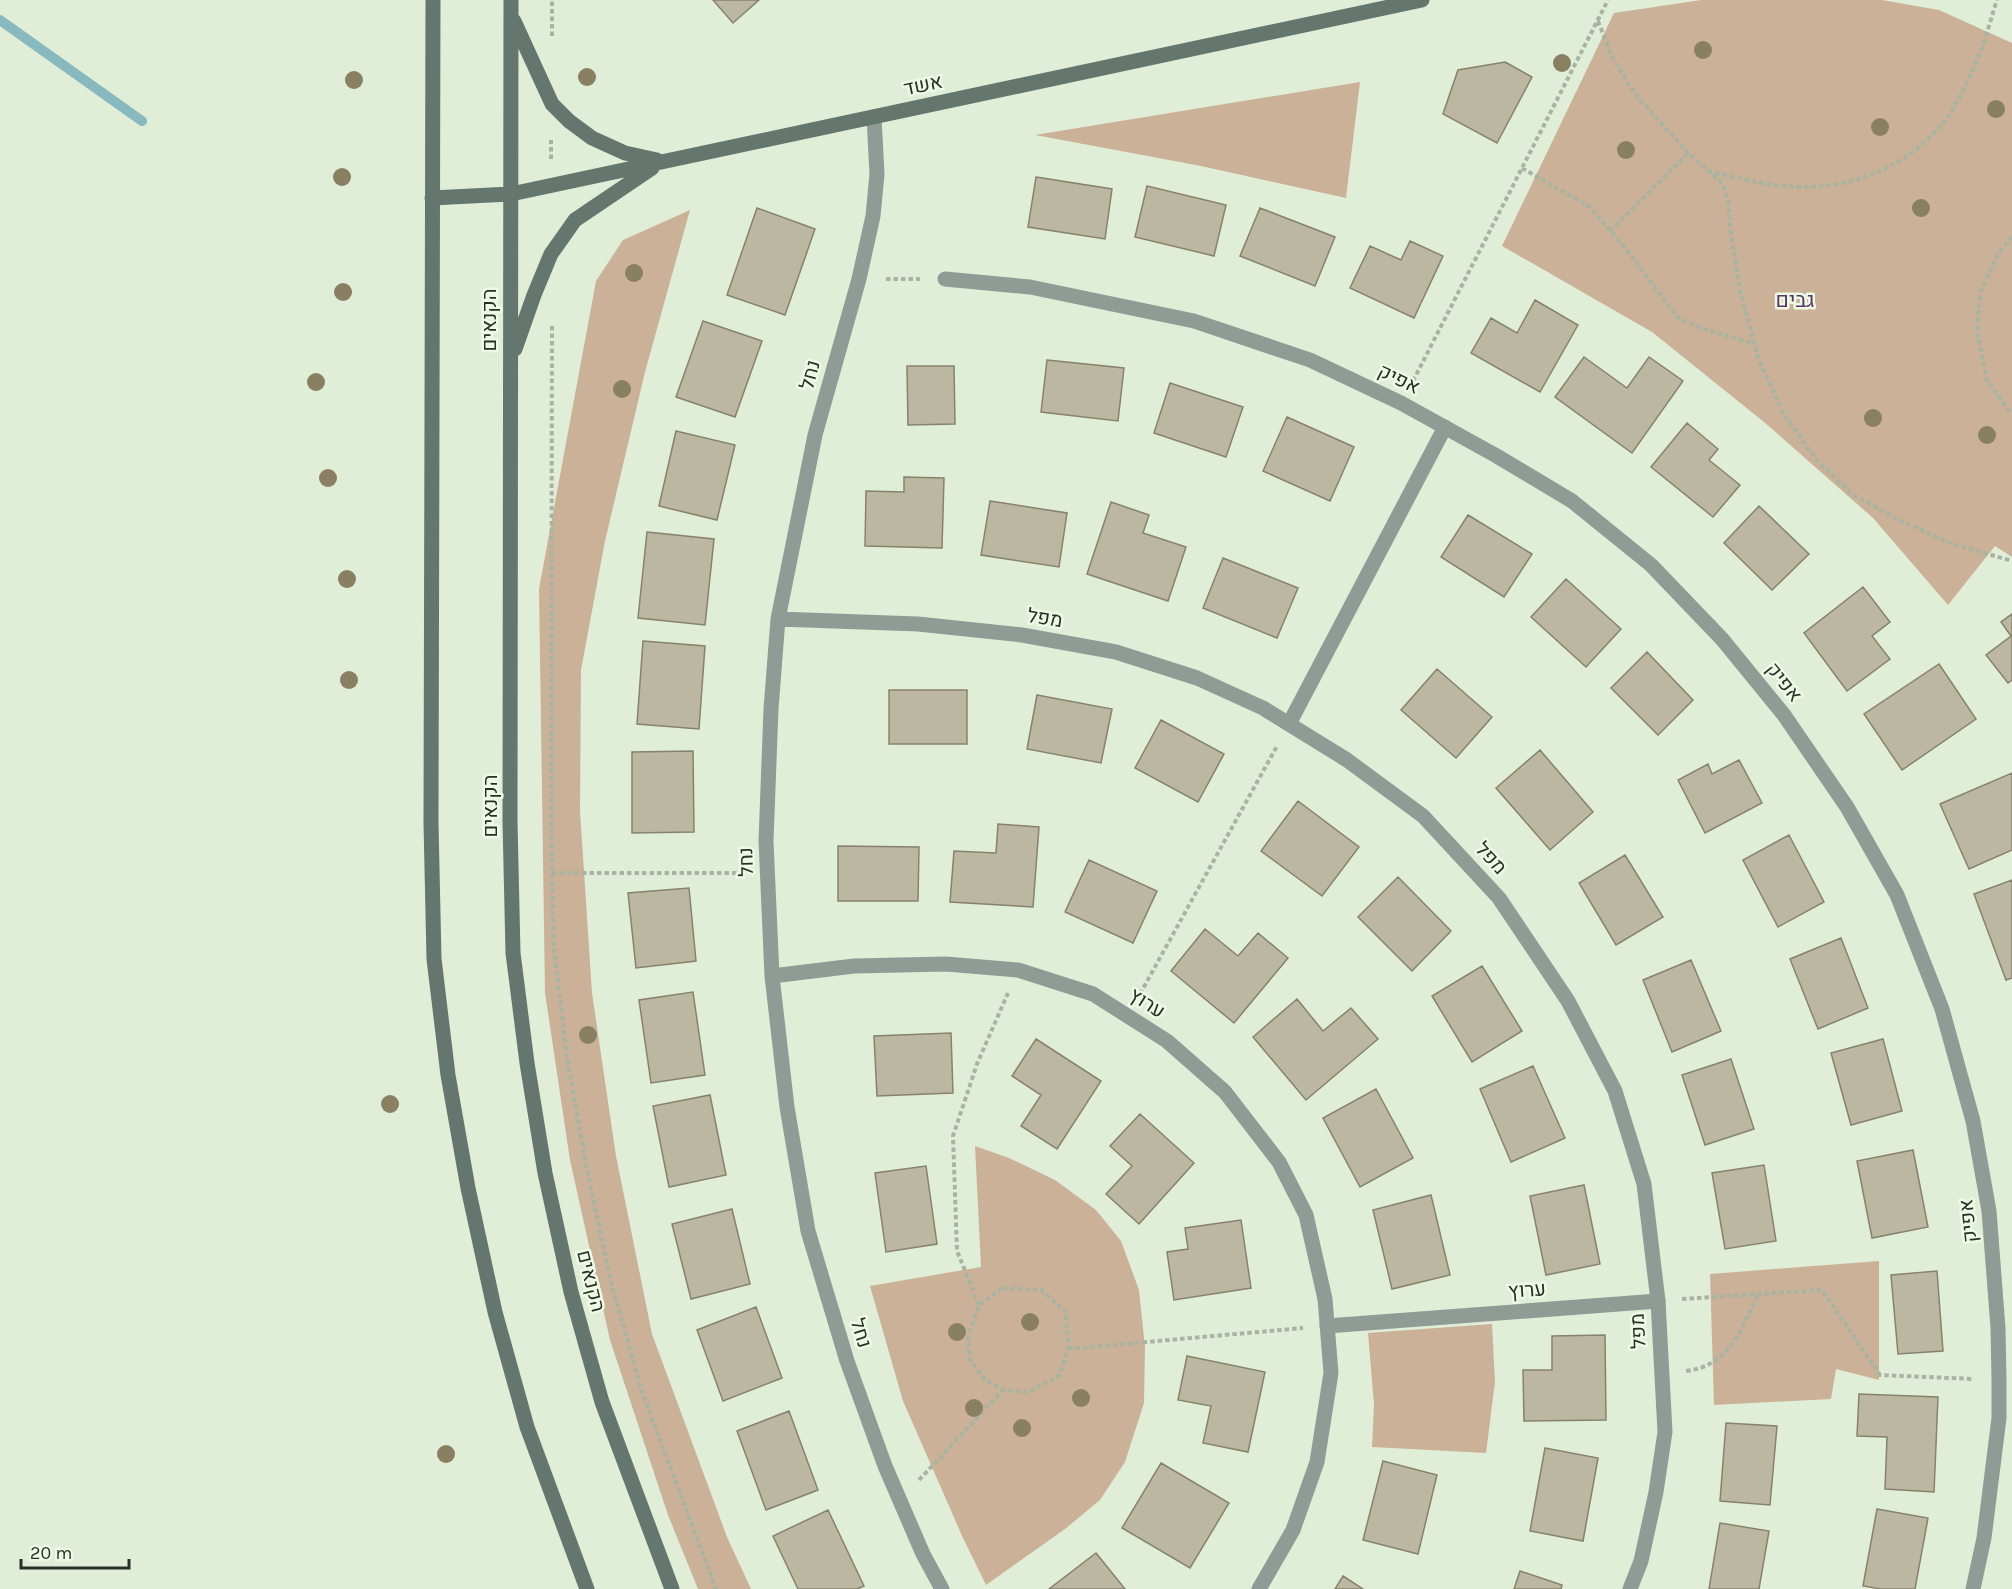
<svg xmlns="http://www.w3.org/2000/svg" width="2012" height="1589" font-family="Karla,Heebo,sans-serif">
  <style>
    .green { fill: #cbb198 }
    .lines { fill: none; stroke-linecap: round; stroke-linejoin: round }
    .stream { stroke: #88b9bf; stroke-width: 10 }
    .building { fill: #bbb7a0; stroke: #86826c; stroke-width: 1.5 }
    .path { stroke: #a8b3a2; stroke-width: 4; stroke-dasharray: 4.5 3; stroke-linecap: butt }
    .lane { stroke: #909b96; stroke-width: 15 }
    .street { stroke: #909b96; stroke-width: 15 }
    .secondary { stroke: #65766f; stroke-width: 15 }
    .tree { fill: #897f61 }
    .labels { text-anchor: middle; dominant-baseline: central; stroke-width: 5; stroke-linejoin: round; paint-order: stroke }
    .street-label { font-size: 20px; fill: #2a2f27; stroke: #edfbe5 }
    .neighbourhood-label { font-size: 21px; fill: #5e3368; stroke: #edfbe5 }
  </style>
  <rect width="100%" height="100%" fill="#e0eed8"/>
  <path class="green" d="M1701,0H1882L1939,10L2012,43V557L1995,546L1948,605L1873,518L1764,422L1652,332L1502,246L1614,13Z
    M1360,82L1346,198L1201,166L1035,135Z
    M690,210L645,372L605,541L581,670L580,811L592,993L616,1156L652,1334L727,1537L751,1589H698L668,1515L610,1340L570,1160L545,993L539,589L596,281L623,240Z
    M975,1146L1009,1158L1055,1180L1096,1210L1121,1241L1139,1290L1145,1347L1144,1403L1125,1462L1100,1500L1065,1529L986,1585L963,1538L903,1401L870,1286L981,1267Z
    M1879,1261V1380L1836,1369L1831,1399L1714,1405L1710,1274Z
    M1492,1324L1495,1382L1486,1453L1372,1447L1374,1405L1368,1333Z"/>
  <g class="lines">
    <path class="stream" d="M0,20L142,121"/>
  </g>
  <path class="building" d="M713,0H759L733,23Z
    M1505,62L1532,77L1497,143L1443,114L1458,70Z
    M1036,177L1112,189L1105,239L1028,227Z
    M1147,186L1226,205L1214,256L1135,237Z
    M757,208L815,229L785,315L727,295Z
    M1260,208L1335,237L1315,286L1240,256Z
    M1410,241L1443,256L1414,318L1350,288L1370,246L1401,260Z
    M1535,300L1578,325L1540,392L1471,353L1491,318L1517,333Z
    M703,321L762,341L735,417L676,397Z
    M1584,357L1627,388L1649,357L1683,381L1632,453L1555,397Z
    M1047,360L1124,368L1118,421L1041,412Z
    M907,366H954L955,424L908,425Z
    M1170,383L1243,407L1226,457L1154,433Z
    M1287,417L1354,447L1330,501L1263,471Z
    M1687,423L1718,449L1709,460L1740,485L1713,517L1651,467Z
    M676,431L735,445L717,520L659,506Z
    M904,477L944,478L942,548L865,546L866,491L904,492Z
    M990,501L1067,513L1059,567L981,555Z
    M1111,502L1149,515L1143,533L1186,547L1168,601L1087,574Z
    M1759,506L1809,554L1772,590L1724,543Z
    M1468,515L1532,554L1504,597L1441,557Z
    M647,532L714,539L705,625L638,618Z
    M1223,558L1298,588L1277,638L1203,608Z
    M1566,579L1621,629L1586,667L1531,617Z
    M1863,587L1890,622L1872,636L1890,659L1847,691L1804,633Z
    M2012,614V680L2008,683L1986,655L2011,636L2001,622Z
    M643,641L705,646L699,729L637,724Z
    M1647,652L1693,700L1658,735L1611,688Z
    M1939,664L1976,719L1902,770L1864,714Z
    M1437,669L1492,717L1456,758L1401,710Z
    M889,690H967V744H889Z
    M1037,695L1112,709L1101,763L1027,749Z
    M1161,720L1224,754L1198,802L1135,768Z
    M1540,750L1593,812L1550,850L1496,788Z
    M693,751L694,832L632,833V752Z
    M1739,760L1762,803L1705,833L1678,780L1708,764L1712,774Z
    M2012,773V850L1969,869L1940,804Z
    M1298,801L1359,847L1322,896L1261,851Z
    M998,824L1039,827L1033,907L950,902L954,851L996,853Z
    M1789,835L1824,902L1778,927L1743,860Z
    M838,846L919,847L918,901H838Z
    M1625,855L1663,917L1616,945L1579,883Z
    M1089,860L1157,891L1133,943L1065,912Z
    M1398,877L1451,931L1412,971L1358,917Z
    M2012,880V978L2006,980L1974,894Z
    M689,888L696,961L636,968L628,893Z
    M1205,929L1238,956L1258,933L1288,958L1234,1023L1171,971Z
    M1841,938L1868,1008L1818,1029L1790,959Z
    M1691,960L1721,1031L1672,1052L1643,980Z
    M1482,966L1522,1031L1472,1062L1432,996Z
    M693,992L705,1075L651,1083L639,1000Z
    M1297,999L1323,1031L1351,1008L1378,1039L1306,1100L1253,1037Z
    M951,1033L953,1093L877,1096L874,1036Z
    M1036,1039L1101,1081L1057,1149L1021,1126L1041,1095L1012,1076Z
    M1883,1039L1902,1111L1851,1125L1831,1053Z
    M1731,1059L1754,1129L1705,1145L1682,1075Z
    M1533,1066L1565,1138L1511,1162L1480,1089Z
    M1376,1089L1413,1158L1360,1187L1323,1118Z
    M710,1095L726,1175L669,1187L653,1106Z
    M1140,1114L1194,1163L1139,1224L1106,1194L1132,1166L1110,1146Z
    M1913,1150L1928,1227L1872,1238L1857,1161Z
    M1764,1165L1776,1241L1725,1249L1712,1173Z
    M926,1166L937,1244L886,1252L875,1173Z
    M1584,1185L1600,1264L1546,1275L1530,1196Z
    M1431,1195L1450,1275L1392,1289L1373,1210Z
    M732,1209L750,1284L691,1299L672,1224Z
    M1241,1220L1251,1288L1174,1300L1167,1252L1188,1249L1185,1228Z
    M1937,1271L1943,1351L1898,1354L1891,1275Z
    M756,1307L782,1378L723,1401L697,1330Z
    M1605,1335L1606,1420L1524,1421L1523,1370H1552V1336Z
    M1187,1356L1265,1372L1248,1452L1203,1443L1211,1406L1178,1400Z
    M1859,1394L1938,1397L1934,1492L1885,1489L1887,1437L1857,1436Z
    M789,1411L818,1490L766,1510L737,1431Z
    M1726,1423L1777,1426L1770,1505L1720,1501Z
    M1545,1448L1598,1458L1583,1541L1530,1531Z
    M1383,1461L1437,1475L1418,1554L1363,1540Z
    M1161,1463L1229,1503L1190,1568L1122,1528Z
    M1877,1509L1928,1518L1915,1589H1881L1863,1586Z
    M828,1510L864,1586L857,1589H798L773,1536Z
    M1720,1523L1769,1531L1759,1589H1709Z
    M1096,1553L1125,1589H1049Z
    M1520,1571L1562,1585L1561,1589H1514Z
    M1343,1576L1363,1589H1335Z"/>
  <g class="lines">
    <path class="path" d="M1598,21L1613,59L1636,95L1688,153L1720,181L1728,198L1730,227L1740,290L1758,358L1783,413L1816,459L1852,494L1899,520L1950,543L2012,561
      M552,36V0
      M551,159V140
      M1522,168L1590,207L1630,254L1678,318L1704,329L1754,344
      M1708,171C1738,178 1767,186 1798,187C1856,189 1912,164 1947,118C1956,105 1964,88 1971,74C1983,51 1989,24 1997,0
      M1610,231L1688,153
      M2012,237L1998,254L1980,293L1977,331L1987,381L2012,414
      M886,279H920
      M552,326L551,821L554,950L567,1057L586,1165L611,1282L641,1389L716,1589
      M1413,381L1608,0
      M552,873H743
      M1140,994L1277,746
      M1003,1288L1041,1290L1066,1312L1068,1349L1059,1376L1028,1392L1003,1390L984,1379L970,1359L968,1337L979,1305Z
      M1682,1299L1822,1290L1880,1375L1974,1379
      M979,1305L957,1251L953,1136L977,1064L1008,993
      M1068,1349L1303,1328
      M1686,1371C1730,1366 1741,1329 1758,1294
      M919,1480L1003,1390"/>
    <path class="lane" d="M1327,1326L1658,1301"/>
    <path class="street" d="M874,117L877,174L873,216L859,279L815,435L778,619L771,709L766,841L772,976L787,1107L808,1231L847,1361L885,1466L923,1554L942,1589
      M945,279L1030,287L1194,321L1310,360L1401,403L1495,455L1572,501L1651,565L1722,639L1784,715L1847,807L1897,895L1942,1009L1973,1121L1989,1211L1998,1328L1999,1380V1418L1984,1538L1973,1589
      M778,619L918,624L1022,635L1116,652L1197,678L1263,708L1347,760L1423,816L1499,898L1568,1001L1615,1091L1644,1184L1658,1301L1665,1432L1656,1492L1641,1561L1630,1589
      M1289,724L1445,427
      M772,976L854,966L946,964L1018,970L1093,994L1167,1041L1225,1092L1279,1162L1306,1215L1325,1299L1331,1373L1317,1462L1293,1530L1259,1589"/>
    <path class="secondary" d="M433,0L431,823L434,959L448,1075L468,1188L495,1312L527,1427L587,1589
      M511,0L510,822L513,953L527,1063L545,1173L571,1292L602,1402L672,1589
      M514,21L552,104L569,121L592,138L625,153L657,160
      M432,198L511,194L1422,0
      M515,349L534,295L551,254L575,220L652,168"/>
  </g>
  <g class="tree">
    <circle cx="1703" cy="50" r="9"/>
    <circle cx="1562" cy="63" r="9"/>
    <circle cx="587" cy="77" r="9"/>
    <circle cx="354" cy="80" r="9"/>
    <circle cx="1996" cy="109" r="9"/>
    <circle cx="1880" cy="127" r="9"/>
    <circle cx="1626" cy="150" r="9"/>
    <circle cx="342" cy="177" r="9"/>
    <circle cx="1921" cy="208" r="9"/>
    <circle cx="634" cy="273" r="9"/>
    <circle cx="343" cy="292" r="9"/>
    <circle cx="316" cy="382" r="9"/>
    <circle cx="622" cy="389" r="9"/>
    <circle cx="1873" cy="418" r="9"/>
    <circle cx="1987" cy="435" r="9"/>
    <circle cx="328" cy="478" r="9"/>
    <circle cx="347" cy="579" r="9"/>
    <circle cx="349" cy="680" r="9"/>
    <circle cx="588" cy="1035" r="9"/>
    <circle cx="390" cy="1104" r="9"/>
    <circle cx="1030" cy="1322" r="9"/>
    <circle cx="957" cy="1332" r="9"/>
    <circle cx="1081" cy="1398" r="9"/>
    <circle cx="974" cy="1408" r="9"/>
    <circle cx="1022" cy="1428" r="9"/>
    <circle cx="446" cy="1454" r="9"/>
  </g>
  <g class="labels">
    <g class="street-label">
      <text transform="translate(923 85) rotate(-12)">אשד</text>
      <text transform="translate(489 320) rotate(-90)">הקנאים</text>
      <text transform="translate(810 375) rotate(-75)">נחל</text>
      <text transform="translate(1399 379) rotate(26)">אפיק</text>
      <text transform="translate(1045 618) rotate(9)">מפל</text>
      <text transform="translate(1784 682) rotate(51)">אפיק</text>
      <text transform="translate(490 806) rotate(-90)">הקנאים</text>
      <text transform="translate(1491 858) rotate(47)">מפל</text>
      <text transform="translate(746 862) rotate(-92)">נחל</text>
      <text transform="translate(1147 1003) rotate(33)">ערוץ</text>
      <text transform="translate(1968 1221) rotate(-96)">אפיק</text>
      <text transform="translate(591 1281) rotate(76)">הקנאים</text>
      <text transform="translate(1527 1290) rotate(-4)">ערוץ</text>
      <text transform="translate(1638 1331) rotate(-93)">מפל</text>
      <text transform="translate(861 1333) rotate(73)">נחל</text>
    </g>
    <g class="neighbourhood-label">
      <text x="1795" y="300">גבים</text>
    </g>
  </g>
  <path d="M21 1559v9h108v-9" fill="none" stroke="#2a2f27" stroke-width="3"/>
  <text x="30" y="1559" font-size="18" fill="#2a2f27" stroke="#edfbe5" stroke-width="4.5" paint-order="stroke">20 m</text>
</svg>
